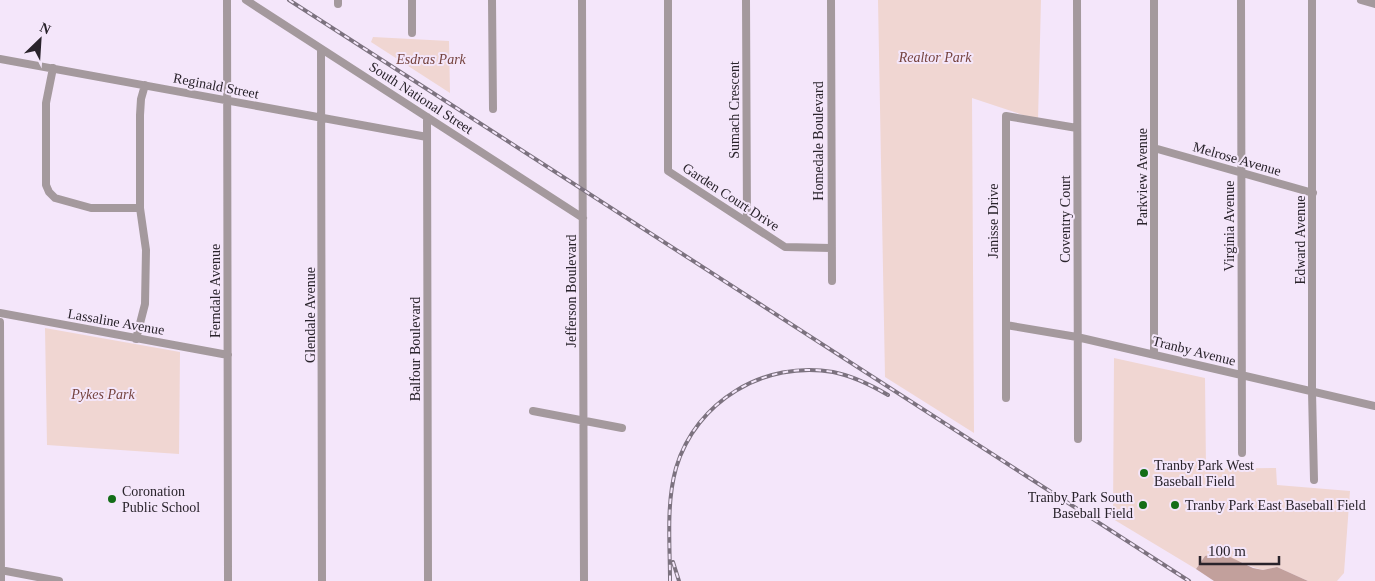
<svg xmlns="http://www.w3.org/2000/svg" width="1375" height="581" font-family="Georgia,serif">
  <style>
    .green { fill: #f0d6d2 }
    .forest { fill: #c2a09c }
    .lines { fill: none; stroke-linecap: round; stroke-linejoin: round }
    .minor { stroke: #a4999d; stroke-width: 8 }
    .rail-casing { stroke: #7c727f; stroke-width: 4 }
    .rail { stroke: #f4e6fa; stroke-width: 2; stroke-dasharray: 5.5; stroke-linecap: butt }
    .poi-dot { fill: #136d18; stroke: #f4e6fa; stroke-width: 2 }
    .labels { text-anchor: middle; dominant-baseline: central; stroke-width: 4; stroke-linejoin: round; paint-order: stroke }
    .park-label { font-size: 14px; font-style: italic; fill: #75433e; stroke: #f4e6fa }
    .street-label { font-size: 14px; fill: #29232b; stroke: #f4e6fa }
    .poi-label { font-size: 14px; fill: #29232b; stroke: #f4e6fa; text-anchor: start }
  </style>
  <rect width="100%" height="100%" fill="#f4e6fa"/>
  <path class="green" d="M878,0H1041L1038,120L972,98L974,433L885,377Z
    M373,37L449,41L450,93L371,42Z
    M45,328L180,352L179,454L47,445Z
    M1114,358L1205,378L1206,469L1276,468L1277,485L1350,491L1344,573L1337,581H1308L1277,567L1263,570L1253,567L1241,562L1205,556L1196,569L1113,519Z"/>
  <path class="forest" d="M1215,554L1228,556L1253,568L1263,570L1277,567L1308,581H1214L1196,569L1205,556Z"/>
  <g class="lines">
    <path class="minor" d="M227,0L228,581
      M246,0L583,218
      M338,0V4
      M412,0V33
      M492,0L493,109
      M582,0L584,581
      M668,0V171L785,247L831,248
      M746,0L747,221
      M831,0L832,281
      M1077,0L1078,439
      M1154,0V354
      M1241,0L1242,453
      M1312,0V392L1314,480
      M1361,0L1375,4
      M321,49L322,581
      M0,59L427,137
      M53,68L46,103V185L49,192L55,198L91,208H140
      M427,117L428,581
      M1154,148L1313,193
      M0,313L228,355
      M0,322L1,581
      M1006,325L1077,337L1375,406
      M136,339L145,304L146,250L140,208V115L141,99L145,85
      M1006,398V116L1077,128
      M533,411L622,428
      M0,570L59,581"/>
    <g class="rail-casing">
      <path id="rail" d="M289,0L1189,581
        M673,562L679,581
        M670,581C670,544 666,504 676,468C696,401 765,360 833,372C853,376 871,385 888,395"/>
    </g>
    <use href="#rail" class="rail"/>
  </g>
  <g class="poi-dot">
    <circle cx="1144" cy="473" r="5"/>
    <circle cx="112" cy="499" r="5"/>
    <circle cx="1143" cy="505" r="5"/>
    <circle cx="1175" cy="505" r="5"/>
  </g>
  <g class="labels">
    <g class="park-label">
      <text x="935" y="57">Realtor Park</text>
      <text x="431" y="59">Esdras Park</text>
      <text x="103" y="394">Pykes Park</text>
    </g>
    <g class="street-label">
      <text transform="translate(216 86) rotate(11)">Reginald Street</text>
      <text transform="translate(421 98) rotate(33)">South National Street</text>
      <text transform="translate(734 110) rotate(-90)">Sumach Crescent</text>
      <text transform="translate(818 141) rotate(-90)">Homedale Boulevard</text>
      <text transform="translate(1237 159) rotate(16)">Melrose Avenue</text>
      <text transform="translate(1142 177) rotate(-90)">Parkview Avenue</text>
      <text transform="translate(731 197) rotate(33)">Garden Court Drive</text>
      <text transform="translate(1065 219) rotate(-90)">Coventry Court</text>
      <text transform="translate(993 221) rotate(-90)">Janisse Drive</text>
      <text transform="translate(1229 226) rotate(-90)">Virginia Avenue</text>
      <text transform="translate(1300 240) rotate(-90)">Edward Avenue</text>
      <text transform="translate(215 291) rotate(-90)">Ferndale Avenue</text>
      <text transform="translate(571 291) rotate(-90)">Jefferson Boulevard</text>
      <text transform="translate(310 315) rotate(-90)">Glendale Avenue</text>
      <text transform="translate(116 322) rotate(10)">Lassaline Avenue</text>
      <text transform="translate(415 349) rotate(-90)">Balfour Boulevard</text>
      <text transform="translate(1194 351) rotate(14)">Tranby Avenue</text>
    </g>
    <g class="poi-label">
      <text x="1154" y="465">Tranby Park West<tspan x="1154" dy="16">Baseball Field</tspan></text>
      <text x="122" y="491">Coronation<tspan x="122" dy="16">Public School</tspan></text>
      <text x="1133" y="497" text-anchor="end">Tranby Park South<tspan x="1133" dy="16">Baseball Field</tspan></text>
      <text x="1185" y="505">Tranby Park East Baseball Field</text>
    </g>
  </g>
  <g transform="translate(40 40) rotate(25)" stroke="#f4e6fa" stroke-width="4" paint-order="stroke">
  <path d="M0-4L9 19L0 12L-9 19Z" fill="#29232b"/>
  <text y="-8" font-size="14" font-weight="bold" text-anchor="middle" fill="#29232b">N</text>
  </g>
  <path d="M1200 556v8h79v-8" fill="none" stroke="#29232b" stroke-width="2.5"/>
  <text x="1208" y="556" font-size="15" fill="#29232b" stroke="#f4e6fa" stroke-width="4" paint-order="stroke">100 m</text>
</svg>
